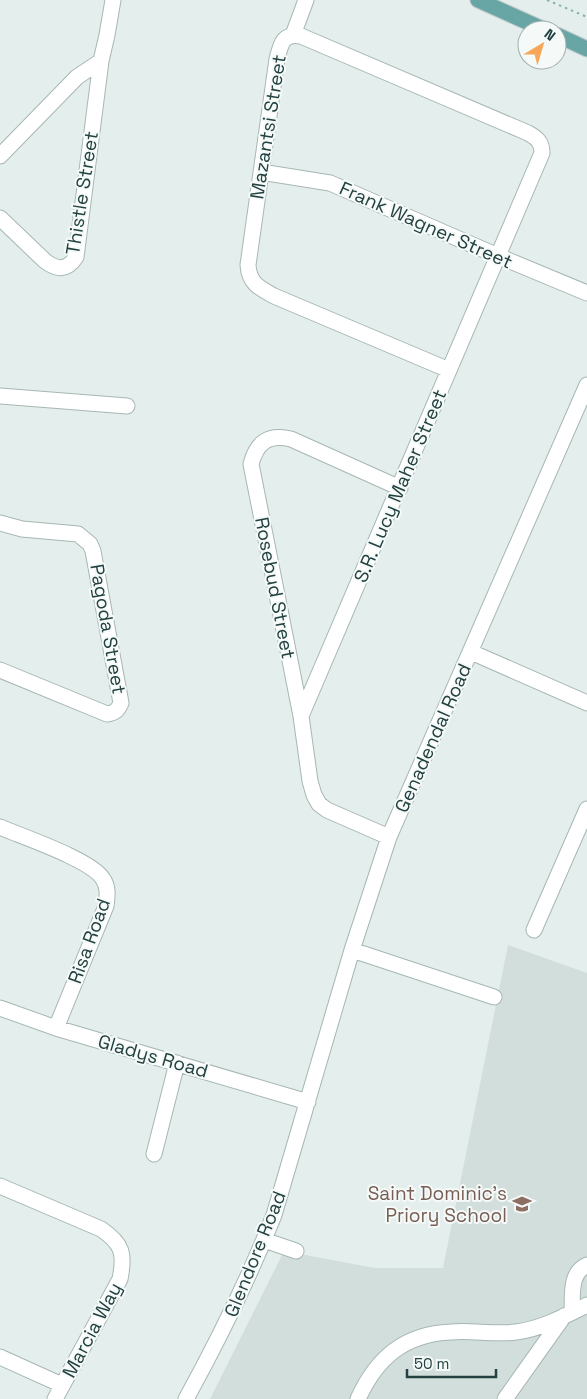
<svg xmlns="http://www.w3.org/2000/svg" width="587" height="1399" font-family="'Space Grotesk',sans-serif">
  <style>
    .built { fill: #d2dedc }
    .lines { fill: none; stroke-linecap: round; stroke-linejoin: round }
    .minor-casing { stroke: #a6b7b5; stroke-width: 17 }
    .major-casing { stroke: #c1caca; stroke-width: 17 }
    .path { stroke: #83b3b0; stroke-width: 2; stroke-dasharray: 2.5 4; stroke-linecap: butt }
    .minor { stroke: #fff; stroke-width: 15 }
    .major { stroke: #67a6a5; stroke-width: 15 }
    .labels { text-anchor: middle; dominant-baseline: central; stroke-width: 4; stroke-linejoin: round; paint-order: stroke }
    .street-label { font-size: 19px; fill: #224140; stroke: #f5faf9 }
    .education-label { font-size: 19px; fill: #785e54; stroke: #f5faf9; text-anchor: end }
  </style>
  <rect width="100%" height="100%" fill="#e4eeec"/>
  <path class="built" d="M508,945L587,973V1399H210L284,1251L375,1268H443Z"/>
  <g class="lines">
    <g class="minor-casing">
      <path id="minor" d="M293,35L306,0
        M0,156L77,77L101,61
        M261,172L330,183L498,256L587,293
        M0,218L45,261C57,270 67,271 76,257L101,61L107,35L113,0
        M0,396L127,406
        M0,523L22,529L78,534L90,544L93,551L121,703C118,710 115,713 107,714L0,670
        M471,652L587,703
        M301,716L542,153C542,142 537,138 528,133L301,36C283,33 281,43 277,59L248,265C249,283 259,288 274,296L449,370
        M0,827C23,837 92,860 103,879C109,888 107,897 106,906L56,1028
        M389,837L327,810L319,804L314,795L310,781L301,716L251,464C257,442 268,434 291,439L400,488
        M534,930L587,809
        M352,950L494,997
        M0,1008L56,1028L308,1102
        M154,1154L177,1063
        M0,1186L101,1229C123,1244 125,1254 120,1279L55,1399
        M264,1240L296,1251
        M572,1312C573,1296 569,1273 587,1265
        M0,1357L62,1385
        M186,1399C219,1339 249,1278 274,1215L352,950L389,837L587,385
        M358,1399C377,1357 405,1334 451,1332C472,1330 495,1335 516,1332C541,1329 565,1316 587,1305
        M505,1399L564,1316"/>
    </g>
    <g class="major-casing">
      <path id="major" d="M478,0L545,30
        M557,35L587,49"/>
    </g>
    <path class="path" d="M547,0L587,17"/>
    <use href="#minor" class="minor"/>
    <use href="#major" class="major"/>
  </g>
  <defs>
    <g id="school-bare" transform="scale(1.5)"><path d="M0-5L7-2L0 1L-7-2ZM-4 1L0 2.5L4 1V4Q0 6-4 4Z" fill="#8d6e63" stroke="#f5faf9" stroke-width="2.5" paint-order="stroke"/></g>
  </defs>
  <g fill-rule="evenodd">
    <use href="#school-bare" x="522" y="1204"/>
  </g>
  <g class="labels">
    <g class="street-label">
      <text transform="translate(268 127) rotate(-81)">Mazantsi Street</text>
      <text transform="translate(82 193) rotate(-81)">Thistle Street</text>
      <text transform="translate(426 225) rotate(24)">Frank Wagner Street</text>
      <text transform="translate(400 486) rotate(-67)">S.R. Lucy Maher Street</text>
      <text transform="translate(275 588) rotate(79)">Rosebud Street</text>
      <text transform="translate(108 629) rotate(80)">Pagoda Street</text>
      <text transform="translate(433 738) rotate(-66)">Genadendal Road</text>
      <text transform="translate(89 941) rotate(-70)">Risa Road</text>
      <text transform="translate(153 1056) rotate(16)">Gladys Road</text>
      <text transform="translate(255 1254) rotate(-68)">Glendore Road</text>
      <text transform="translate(92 1330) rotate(-62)">Marcia Way</text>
    </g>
    <g class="education-label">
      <text x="507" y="1193">Saint Dominic's<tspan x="507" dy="22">Priory School</tspan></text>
    </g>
  </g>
  <g transform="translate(542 45) rotate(38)"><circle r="24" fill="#f5faf9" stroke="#a1b0af"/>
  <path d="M0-4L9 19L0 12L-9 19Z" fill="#f8a759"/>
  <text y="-8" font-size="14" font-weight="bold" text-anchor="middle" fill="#224140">N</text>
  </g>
  <path d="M407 1369v8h89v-8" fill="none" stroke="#224140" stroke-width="2.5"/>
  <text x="414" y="1369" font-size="15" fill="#224140" stroke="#f5faf9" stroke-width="4" paint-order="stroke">50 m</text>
</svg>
